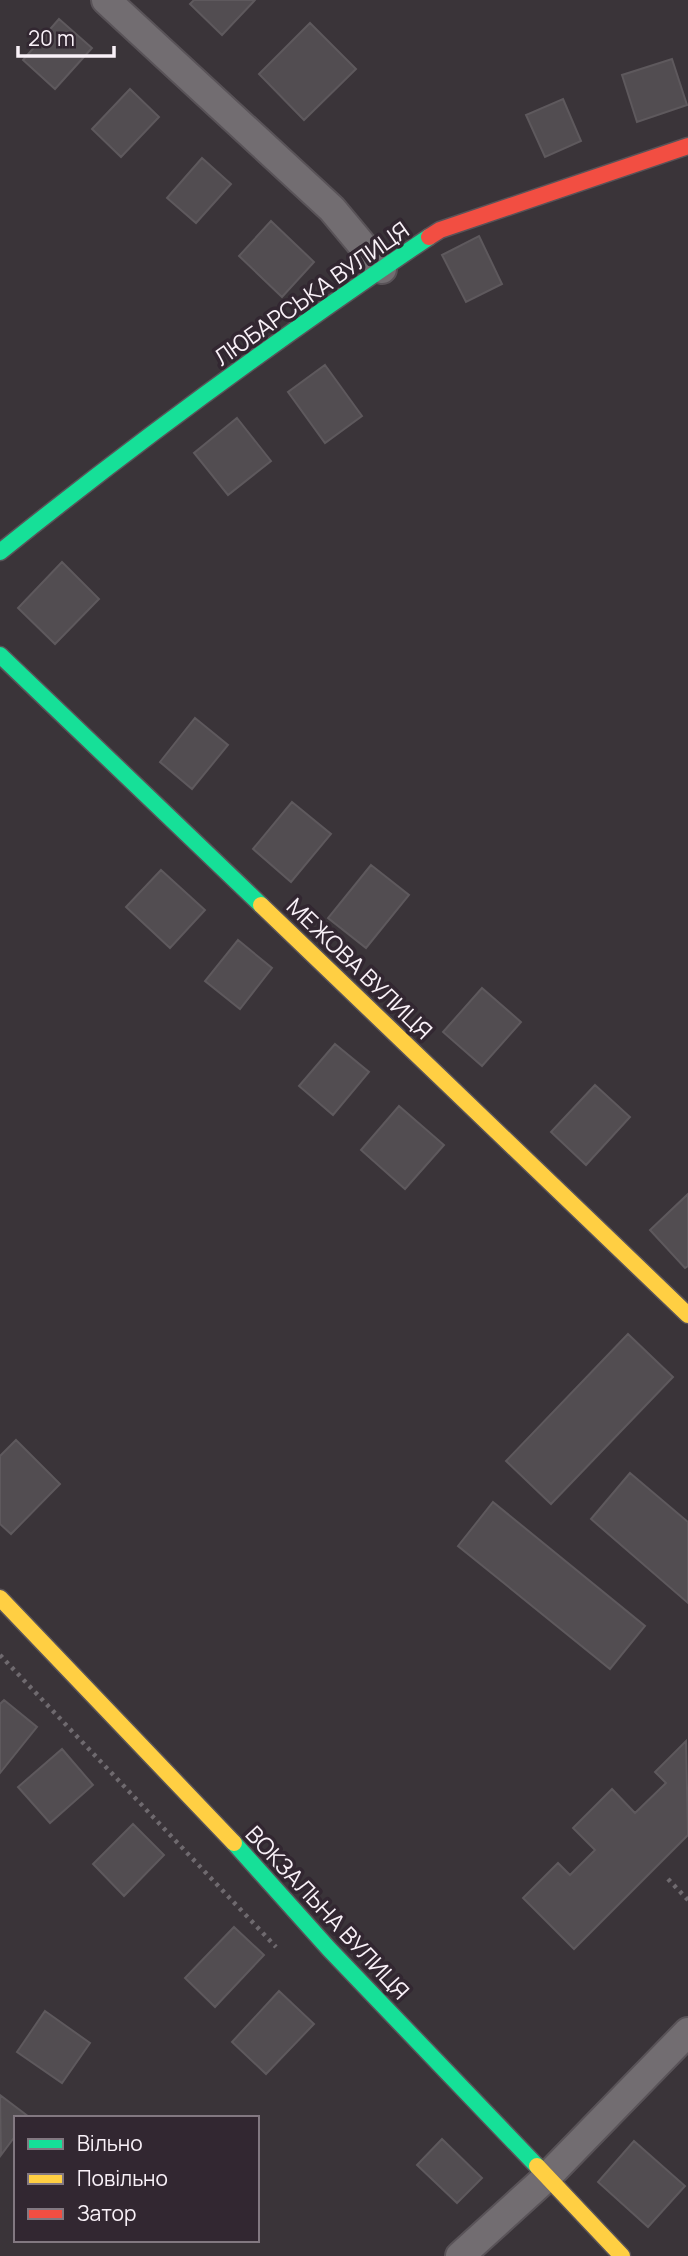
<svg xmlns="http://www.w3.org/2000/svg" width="688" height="2256" font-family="Manrope,sans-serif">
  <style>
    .building { fill: #524d51; stroke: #5e595d; stroke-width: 2 }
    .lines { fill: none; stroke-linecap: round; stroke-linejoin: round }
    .street-casing { stroke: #595358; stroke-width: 32 }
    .fast-casing { stroke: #595358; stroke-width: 19 }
    .slow-casing { stroke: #595358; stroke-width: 19 }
    .jam-casing { stroke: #595358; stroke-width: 19 }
    .path { stroke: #6f6a6f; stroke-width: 4.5; stroke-dasharray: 3.5 5; stroke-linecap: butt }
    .street { stroke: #726d71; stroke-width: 28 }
    .fast { stroke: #16e098; stroke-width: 16 }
    .slow { stroke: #ffcf43; stroke-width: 16 }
    .jam { stroke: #f24e42; stroke-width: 16 }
    .labels { text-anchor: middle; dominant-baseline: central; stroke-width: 7; stroke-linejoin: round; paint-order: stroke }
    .street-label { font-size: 23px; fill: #f9f1f8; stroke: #322731 }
  </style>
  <rect width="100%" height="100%" fill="#3a3439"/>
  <path class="building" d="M194,0H255L222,35L190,4Z
    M59,19L92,48L55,89L23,60Z
    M310,23L356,69L304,120L259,74Z
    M672,59L687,105L637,122L622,75Z
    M130,89L159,117L121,157L92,129Z
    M563,99L581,141L545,157L526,115Z
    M202,158L231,184L196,223L167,198Z
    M271,221L314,262L282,297L239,256Z
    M479,236L502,284L466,302L442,255Z
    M325,365L362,416L325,443L288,392Z
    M237,418L271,461L228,495L194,453Z
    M62,562L99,599L55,644L18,608Z
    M195,718L228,745L192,789L160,762Z
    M292,802L331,834L291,882L253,849Z
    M371,865L409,895L366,948L328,918Z
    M161,870L205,910L170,948L126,907Z
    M238,940L272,968L240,1009L205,981Z
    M482,988L521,1022L482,1066L443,1032Z
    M335,1044L369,1072L333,1115L299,1086Z
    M595,1085L630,1117L586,1165L551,1132Z
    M399,1106L444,1145L405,1189L361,1150Z
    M688,1194V1266L685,1268L650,1230Z
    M628,1334L673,1377L551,1504L506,1461Z
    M16,1440L60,1484L11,1534L0,1524V1456Z
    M630,1473L688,1522V1603L591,1519Z
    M493,1502L645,1626L610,1669L458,1546Z
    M4,1700L37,1727L0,1773V1704Z
    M686,1741L688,1835L574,1949L523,1898L558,1863L570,1875L595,1850L573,1828L612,1789L635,1813L666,1783L655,1772Z
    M62,1749L93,1785L50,1823L18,1787Z
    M133,1824L164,1855L124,1896L93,1864Z
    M234,1927L264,1955L215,2007L185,1978Z
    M279,1991L314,2024L266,2074L232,2042Z
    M45,2011L90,2043L62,2083L17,2052Z
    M0,2095L29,2117L16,2118V2135L1,2155Z
    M442,2139L482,2178L457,2203L417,2165Z
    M634,2141L685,2186L648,2227L598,2182Z"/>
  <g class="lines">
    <g class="street-casing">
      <path id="street" d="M106,0L332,209L382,269
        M460,2256L547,2177L688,2032"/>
    </g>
    <g class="fast-casing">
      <path id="fast" d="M0,552C138,441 282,336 429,237
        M0,655L261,905
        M234,1843L329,1949L537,2166"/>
    </g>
    <g class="slow-casing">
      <path id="slow" d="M261,905L688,1315
        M0,1598L234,1843
        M537,2166L622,2256"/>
    </g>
    <g class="jam-casing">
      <path id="jam" d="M429,237L440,230L688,146"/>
    </g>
    <path class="path" d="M0,1655L276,1947
      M668,1879L688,1900"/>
    <use href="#street" class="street"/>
    <use href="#fast" class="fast"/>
    <use href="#slow" class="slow"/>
    <use href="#jam" class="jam"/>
  </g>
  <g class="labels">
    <g class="street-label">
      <text transform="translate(311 293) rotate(-35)">ЛЮБАРСЬКА ВУЛИЦЯ</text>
      <text transform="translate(360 968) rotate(44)">МЕЖОВА ВУЛИЦЯ</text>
      <text transform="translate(328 1912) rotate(47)">ВОКЗАЛЬНА ВУЛИЦЯ</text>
    </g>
  </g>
  <rect x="14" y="2116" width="245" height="126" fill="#322731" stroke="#827881" stroke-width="2"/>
  <rect x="28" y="2139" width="35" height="10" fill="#16e098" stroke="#827881" stroke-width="2"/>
  <text x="77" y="2151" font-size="21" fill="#f9f1f8">Вільно</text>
  <rect x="28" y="2174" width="35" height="10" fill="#ffcf43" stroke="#827881" stroke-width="2"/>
  <text x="77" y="2186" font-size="21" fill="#f9f1f8">Повільно</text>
  <rect x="28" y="2209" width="35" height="10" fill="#f24e42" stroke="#827881" stroke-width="2"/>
  <text x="77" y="2221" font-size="21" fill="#f9f1f8">Затор</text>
  <path d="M18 46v10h96v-10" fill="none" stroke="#f9f1f8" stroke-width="3.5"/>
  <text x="28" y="46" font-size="21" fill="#f9f1f8" stroke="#322731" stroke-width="5" paint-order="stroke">20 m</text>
</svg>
